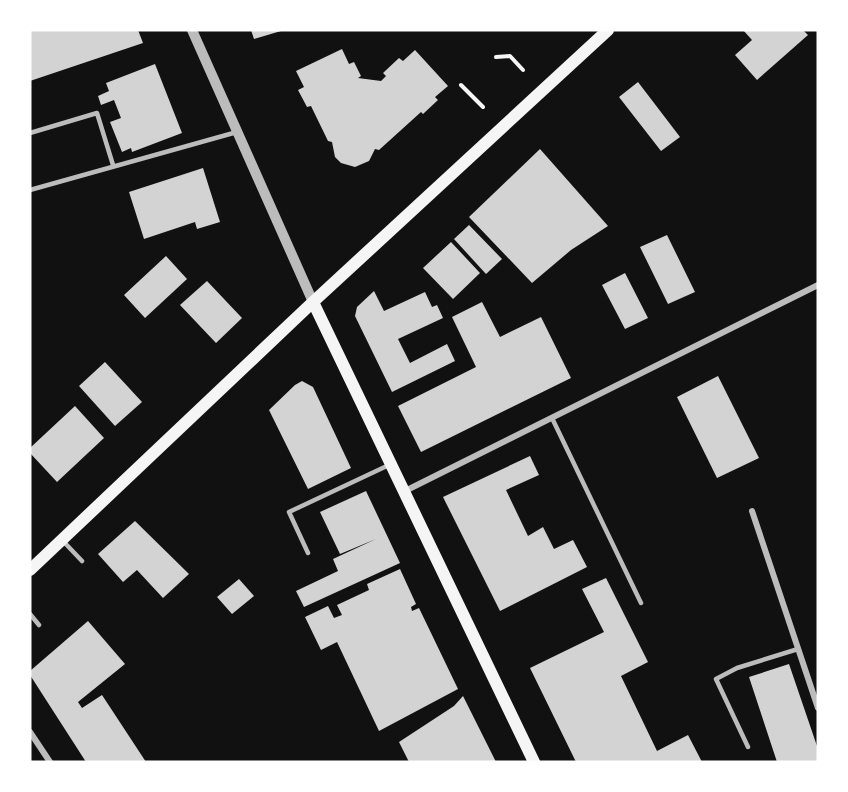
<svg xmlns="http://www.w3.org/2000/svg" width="848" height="792" font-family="'Noto Sans',sans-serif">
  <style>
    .building { fill: #d3d3d3 }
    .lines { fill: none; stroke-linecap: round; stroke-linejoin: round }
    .path { stroke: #f5f5f5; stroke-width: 4 }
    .service { stroke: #bcbcbc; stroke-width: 4.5 }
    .minor { stroke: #bcbcbc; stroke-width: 6 }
    .tertiary { stroke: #bcbcbc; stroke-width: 10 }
    .secondary { stroke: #f5f5f5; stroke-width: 12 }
  </style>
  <rect width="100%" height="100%" fill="#111"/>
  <path class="building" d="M30,30H138L143,43L30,81Z
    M251,30H281V31L254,39Z
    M743,30H803L808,35L757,80L735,55L752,40Z
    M342,49L349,64L354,62L361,76L358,78L381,81L386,76L383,73L399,58L403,61L415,50L448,86L435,97L438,100L423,114L421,112L379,150L375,149L369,161L355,167L341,163L335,157L332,142L328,141L311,106L307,107L298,90L304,87L296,71Z
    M155,64L182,133L132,152L131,148L122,152L110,122L121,118L114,100L101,105L98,96L109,91L106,83Z
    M638,82L680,137L661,151L619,97Z
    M540,149L608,226L571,250L532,283L469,217Z
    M203,168L220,222L197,229L195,222L144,239L129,192Z
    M469,225L502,259L486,274L454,239Z
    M667,235L695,292L668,304L640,247Z
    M451,242L480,273L453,299L423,268Z
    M166,256L187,279L145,318L124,295Z
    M625,273L648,318L625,329L602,285Z
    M207,281L242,318L216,343L180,305Z
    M374,291L384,311L425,292L432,307L437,305L443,318L398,339L410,363L447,344L455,361L392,392L355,316L357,307Z
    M482,302L500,337L541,317L571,378L421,452L398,406L476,367L452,317Z
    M105,362L142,402L115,426L79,386Z
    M718,376L759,458L717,478L677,397Z
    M302,381L313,387L351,468L308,489L269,410L295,385Z
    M75,406L104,438L57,482L30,453V448Z
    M530,456L539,475L506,490L528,536L543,527L554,549L573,540L587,567L500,611L443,497Z
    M366,491L400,563L304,607L296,591L338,571L333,559L376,539L340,554L320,512Z
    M135,521L189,574L163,598L137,570L123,582L98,554Z
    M400,569L416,604L411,607L412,611L419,608L458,689L379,731L337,642L321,650L305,617L328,606L334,618L342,615L337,605L369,590L367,584Z
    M606,578L648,662L621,676L657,751L688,735L702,762H576L530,668L604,632L582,589Z
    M239,579L254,596L232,614L217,597Z
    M88,621L125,664L78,702L82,708L102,695L146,762H86L30,675V671Z
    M789,664L818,749V762H777L749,677Z
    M463,696L496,762H409L399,742L454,706Z"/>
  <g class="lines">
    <path class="path" d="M496,57L510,56L523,70
      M461,85L483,107"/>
    <path class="service" d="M30,133L97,113L113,165
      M30,190L237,132
      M552,418L641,603
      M63,541L82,561
      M308,553L289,512L389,465
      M30,614L39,625
      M748,747L716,679L737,668L798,649"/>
    <path class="minor" d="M405,491L818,285
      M752,511L818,708
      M30,732L50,762"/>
    <path class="tertiary" d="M192,30L313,302"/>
    <path class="secondary" d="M313,302L534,762
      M30,570L313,302L608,30"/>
  </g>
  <rect width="848" height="792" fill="none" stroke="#ffffff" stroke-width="63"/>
</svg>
